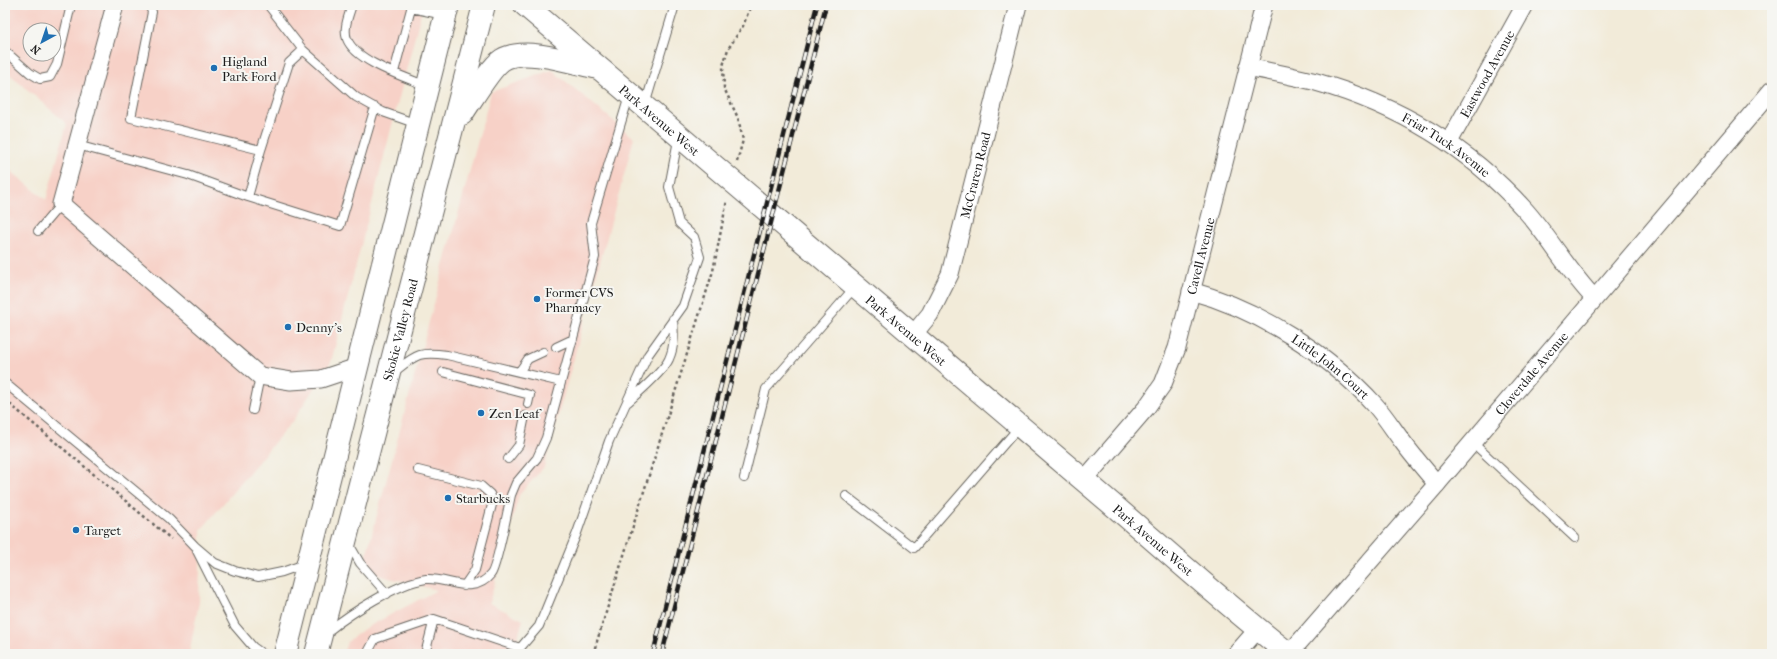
<svg xmlns="http://www.w3.org/2000/svg" width="1777" height="659" font-family="'IM FELL French Canon',serif">
  <style>
    .built { fill: #f7d1c7; fill-rule: evenodd }
    .lines { fill: none; stroke-linecap: round; stroke-linejoin: round }
    .lane-casing { stroke: #67645e; stroke-width: 10 }
    .street-casing { stroke: #67645e; stroke-width: 19 }
    .secondary-casing { stroke: #67645e; stroke-width: 24 }
    .highway-casing { stroke: #67645e; stroke-width: 24 }
    .path { stroke: #67645e; stroke-width: 2.5; stroke-dasharray: 3 3; stroke-linecap: butt }
    .lane { stroke: #fff; stroke-width: 8 }
    .street { stroke: #fff; stroke-width: 17 }
    .secondary { stroke: #fff; stroke-width: 22 }
    .highway { stroke: #fff; stroke-width: 22 }
    .rail-casing { stroke: #1c1c1c; stroke-width: 4.5 }
    .rail { stroke: #f6f6f2; stroke-width: 3; stroke-dasharray: 9; stroke-linecap: butt }
    .poi-dot { fill: #1f6fb2; stroke: #f6f6f2; stroke-width: 1.5 }
    .labels { text-anchor: middle; dominant-baseline: central; stroke-width: 4; stroke-linejoin: round; paint-order: stroke }
    .poi-label { font-size: 13px; fill: #1c1c1c; stroke: #f6f6f2; text-anchor: start }
    .street-label { font-size: 13px; fill: #1c1c1c; stroke: #f6f6f2 }
  </style>
  <rect width="100%" height="100%" fill="#f6f6f2"/>
  <filter id="ink" filterUnits="userSpaceOnUse"><feTurbulence type="fractalNoise" baseFrequency=".025" numOctaves="2"/><feDisplacementMap in="SourceGraphic" scale="8" xChannelSelector="R" yChannelSelector="G"/><feConvolveMatrix kernelMatrix="1 2 1 2 8 2 1 2 1" color-interpolation-filters="sRGB"/></filter>
  <filter id="wash" filterUnits="userSpaceOnUse"><feTurbulence type="fractalNoise" baseFrequency=".012" numOctaves="4" result="noise"/><feDisplacementMap in="SourceGraphic" scale="16" xChannelSelector="R" yChannelSelector="G"/><feGaussianBlur stdDeviation="0.9" result="paint"/><feColorMatrix in="noise" values="0 0 0 0 0 0 0 0 0 0 0 0 0 0 0 0 0 1.4 0 .05"/><feComposite in="paint" operator="in"/></filter>
  <g filter="url(#wash)">
    <rect width="100%" height="100%" fill="#f2ebd9"/>
    <path class="built" d="M5,5H423L331,362L294,419L201,530L199,602L189,654H5V166L46,200L67,124L5,70ZM30,30H54V54H30Z
      M552,70L634,138L544,467L519,495L489,603L523,620L513,654H343L347,642L364,629L437,590L362,571L491,92Z"/>
  </g>
  <g filter="url(#ink)">
    <g class="lines">
      <g class="lane-casing">
        <path id="lane" d="M149,5L152,12L131,118L261,150
          M268,5L303,50L356,97L383,112L417,124
          M352,5C349,15 343,28 347,39C356,62 405,77 427,86
          M411,8L444,15
          M5,51L30,73L40,79L50,77L57,64L71,5
          M394,72L412,5
          M645,105L675,5
          M77,145L188,175L248,197L261,150L289,63L303,50
          M248,197L340,226L375,107
          M38,231L61,204
          M556,347L573,339
          M394,372C416,355 418,351 447,355L561,382
          M443,372L530,395L528,404
          M519,372L528,359L543,352
          M5,383L169,519L195,546L215,563L235,571L258,577L282,572L305,564
          M628,402C638,393 664,371 669,359C675,346 674,333 673,319
          M253,410L260,376
          M1472,442L1575,538
          M508,459L519,445L525,416
          M418,470L481,486L490,494L493,501L475,570L464,586
          M744,478L766,389L854,288
          M846,496L914,548L1019,427
          M349,544L360,563L387,594
          M197,551L235,626L253,647L263,654
          M327,632C351,613 397,583 426,579C448,577 473,597 491,574C497,567 508,508 511,495L516,483L537,458L546,438L595,257L591,223L629,96
          M367,654L375,639L434,619L520,648
          M425,654L434,619
          M515,654L539,626L577,533L609,441L648,355L683,306L700,257L694,237L679,223L669,187L678,140"/>
      </g>
      <g class="street-casing">
        <g id="street">
          <path d="M115,5L61,204L260,376L291,381L321,379L357,367"/>
          <path id="s1" d="M1248,67C1271,72 1294,76 1316,82C1398,105 1468,147 1525,210C1550,238 1568,271 1594,298"/>
          <path id="s2" d="M1449,142L1525,5"/>
          <path id="s3" d="M1191,291C1258,309 1329,354 1375,405C1385,416 1393,429 1402,441C1413,456 1425,470 1437,484"/>
          <path id="s4" d="M912,336L930,314L950,274L1018,5"/>
          <path id="s5" d="M1084,480L1146,408L1163,384L1177,348L1264,5"/>
          <path d="M1236,654L1258,629"/>
          <path id="s6" d="M1289,654L1437,484L1772,90"/>
        </g>
      </g>
      <g class="secondary-casing">
        <g id="secondary">
          <path id="s7" d="M525,5C707,161 890,317 1074,472C1146,532 1215,596 1289,654"/>
        </g>
      </g>
      <g class="highway-casing">
        <g id="highway">
          <path d="M462,114C471,101 490,68 502,60C524,46 573,63 598,68"/>
          <path d="M285,654L448,5"/>
          <path id="s8" d="M316,654L484,5"/>
        </g>
      </g>
      <path class="path" d="M737,162L743,140L738,118L724,88L723,66L728,49L743,26L751,5
        M5,400L171,539
        M593,654L713,271L727,200"/>
      <use href="#lane" class="lane"/>
      <use href="#street" class="street"/>
      <use href="#secondary" class="secondary"/>
      <use href="#highway" class="highway"/>
      <g class="rail-casing">
        <path id="rail" d="M653,654L817,5
          M662,654L826,5"/>
      </g>
      <use href="#rail" class="rail"/>
    </g>
  </g>
  <g class="poi-dot">
    <circle cx="214" cy="68" r="4"/>
    <circle cx="537" cy="299" r="4"/>
    <circle cx="288" cy="327" r="4"/>
    <circle cx="481" cy="413" r="4"/>
    <circle cx="448" cy="498" r="4"/>
    <circle cx="76" cy="530" r="4"/>
  </g>
  <g class="labels">
    <g class="poi-label">
      <text x="222" y="61">Higland<tspan x="222" dy="15">Park Ford</tspan></text>
      <text x="545" y="292">Former CVS<tspan x="545" dy="15">Pharmacy</tspan></text>
      <text x="296" y="327">Denny's</text>
      <text x="489" y="413">Zen Leaf</text>
      <text x="456" y="498">Starbucks</text>
      <text x="84" y="530">Target</text>
    </g>
    <g class="street-label">
      <text stroke="none"><textPath href="#s2" startOffset="78">Eastwood Avenue</textPath></text>
      <text stroke="none"><textPath href="#s7" startOffset="177">Park Avenue West</textPath></text>
      <text stroke="none"><textPath href="#s1" startOffset="215">Friar Tuck Avenue</textPath></text>
      <text stroke="none"><textPath href="#s4" startOffset="175">McCraren Road</textPath></text>
      <text stroke="none"><textPath href="#s5" startOffset="258">Cavell Avenue</textPath></text>
      <text stroke="none"><textPath href="#s8" startOffset="335">Skokie Valley Road</textPath></text>
      <text stroke="none"><textPath href="#s7" startOffset="501">Park Avenue West</textPath></text>
      <text stroke="none"><textPath href="#s3" startOffset="160">Little John Court</textPath></text>
      <text stroke="none"><textPath href="#s6" startOffset="371">Cloverdale Avenue</textPath></text>
      <text stroke="none"><textPath href="#s7" startOffset="825">Park Avenue West</textPath></text>
    </g>
  </g>
  <rect width="1777" height="659" fill="none" stroke="#f6f6f2" stroke-width="20"/>
  <g transform="translate(42 42) rotate(220)"><circle r="19" fill="#f6f6f2" stroke="#9f9f9c"/>
  <path d="M0-3L7 15L0 10L-7 15Z" fill="#1f6fb2"/>
  <text y="-6" font-size="11" font-weight="bold" text-anchor="middle" fill="#1c1c1c">N</text>
  </g>
</svg>
